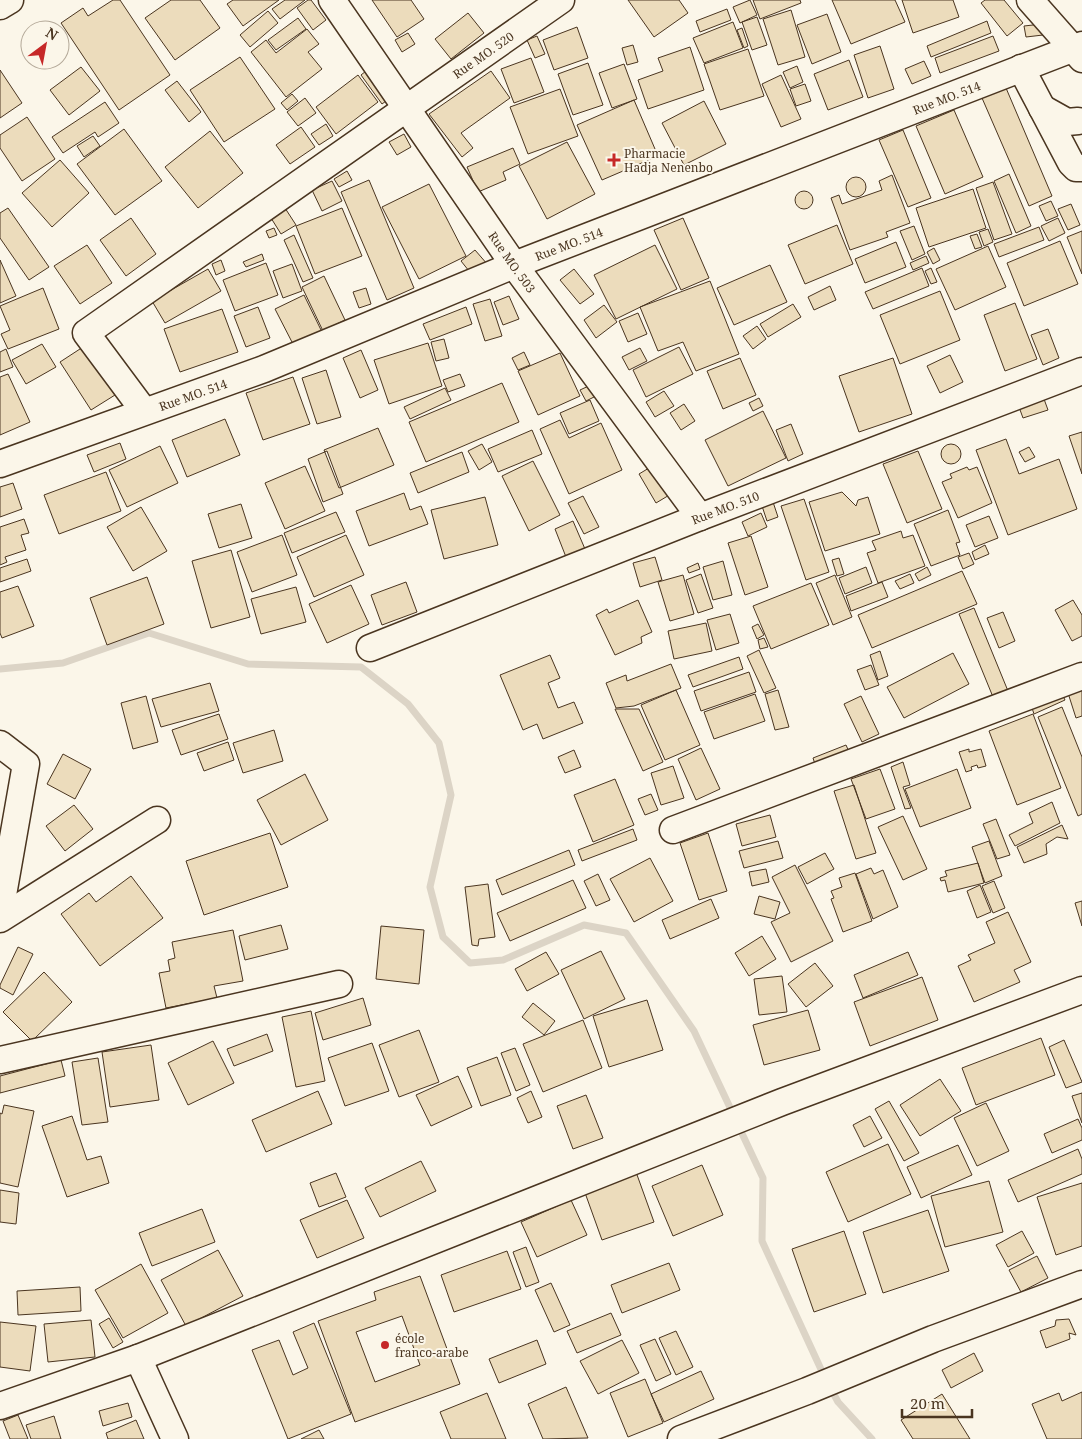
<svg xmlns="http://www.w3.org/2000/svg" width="1082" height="1439" font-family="'Noto Serif',serif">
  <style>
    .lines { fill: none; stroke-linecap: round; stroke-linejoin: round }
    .stream { stroke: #dcd4c6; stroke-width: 7 }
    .building { fill: #ecdcbc; stroke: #4a3520; fill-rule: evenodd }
    .minor-casing { stroke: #4a3520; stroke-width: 29 }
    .minor { stroke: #fbf6e9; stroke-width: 26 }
    .poi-dot { fill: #c62828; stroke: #fbf6e9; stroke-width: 2 }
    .labels { text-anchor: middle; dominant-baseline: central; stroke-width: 4; stroke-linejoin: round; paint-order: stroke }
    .street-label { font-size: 12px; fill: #4a3520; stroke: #fbf6e9 }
    .poi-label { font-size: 12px; fill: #4a3520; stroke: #fbf6e9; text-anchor: start }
  </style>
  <rect width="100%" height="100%" fill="#fbf6e9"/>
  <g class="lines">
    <path class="stream" d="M0,669L63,663L149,633L248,664L361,667L408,704L439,743L451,795L430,887L443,937L470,963L503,960L584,925L626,933L694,1031L734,1116
      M738,1125L763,1178L762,1241L825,1378
      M830,1387L838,1402L872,1439"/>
  </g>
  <path class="building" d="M113,0H120L170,75L119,110L61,23L83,8L88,16Z
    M171,0H200L220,28L175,60L145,18Z
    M233,0H279L243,26L227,4Z
    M285,0H305L280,19L272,9Z
    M308,0H311L326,20L313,30L297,8Z
    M372,0H411L424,19L397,37Z
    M628,0H679L688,13L654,37Z
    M750,0L757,15L740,23L733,7Z
    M753,0H800L801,3L760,19Z
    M832,0H895L905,22L851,44Z
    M902,0H953L959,17L913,33Z
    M985,0H1004L1023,23L1007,36L981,3Z
    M727,9L731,20L700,32L696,21Z
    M791,10L805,57L778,65L763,19Z
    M268,11L278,23L250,47L240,35Z
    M468,13L484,33L451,59L435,39Z
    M827,14L841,52L812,64L797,25Z
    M757,17L767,45L752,50L742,22Z
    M298,18L306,29L276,50L268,40Z
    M987,21L991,33L931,57L927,46Z
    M733,22L743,48L704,63L693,38Z
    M1042,24L1043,35L1026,37L1024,26Z
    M577,27L588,58L554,70L543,40Z
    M742,28L748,46L744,48L737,30Z
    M307,29L319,44L308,52L322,69L286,97L251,52L266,40L276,53Z
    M408,33L415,44L402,52L395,40Z
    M537,36L545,54L535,58L527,40Z
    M993,36L999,51L940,73L935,58Z
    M633,45L638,62L627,65L622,48Z
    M880,46L894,89L868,98L854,55Z
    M690,47L704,90L648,109L638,80L663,71L658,58Z
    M748,49L764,96L720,110L704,64Z
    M240,57L275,109L224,142L190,90Z
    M531,58L544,92L514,103L501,69Z
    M849,60L863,97L828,110L814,74Z
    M924,61L931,76L912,84L905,69Z
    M588,63L603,105L573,115L558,74Z
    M624,64L637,99L612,108L599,73Z
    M797,66L803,82L790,88L783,72Z
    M81,67L100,91L69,115L50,90Z
    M0,70L22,103L0,118Z
    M366,71L386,101L382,104L361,75Z
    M491,71L510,98L461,133L473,148L462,157L429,114Z
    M358,75L378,102L336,134L316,107Z
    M781,75L801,119L781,127L762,84Z
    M177,81L201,112L189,122L165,90Z
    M805,84L811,101L796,106L790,89Z
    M1006,88L1052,196L1029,206L982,98Z
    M560,89L578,136L528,154L510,107Z
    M292,94L298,101L287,110L281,103Z
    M305,98L316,113L298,126L287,112Z
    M634,100L658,156L602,180L577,125Z
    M704,101L726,144L684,165L662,123Z
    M105,102L119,123L98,137L95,132L63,153L52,137Z
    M954,110L983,177L945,194L916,126Z
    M27,117L55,159L22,181L0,148V135Z
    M326,124L333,136L319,145L311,134Z
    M301,127L315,147L290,164L276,145Z
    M124,129L162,181L115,215L77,164Z
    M903,130L931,198L908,207L879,140Z
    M210,131L243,173L198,208L165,167Z
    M404,134L411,147L397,155L389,142Z
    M93,136L100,146L84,157L77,146Z
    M567,142L595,194L547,219L519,166Z
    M513,148L520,164L503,172L506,180L478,192L467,167Z
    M60,160L89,193L52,227L22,193Z
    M347,171L352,180L339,187L334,179Z
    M1009,174L1031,226L1016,233L994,181Z
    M892,175L910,223L886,232L888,237L850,250L831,198L839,195L842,204L882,190L879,181Z
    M846 187a10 10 0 1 1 20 0a10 10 0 1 1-20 0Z
    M369,180L414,288L387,300L341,192Z
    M332,181L342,201L322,211L312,190Z
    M993,182L1012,234L994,240L976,188Z
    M429,184L466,256L419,279L382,207Z
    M973,189L986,228L929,247L916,208Z
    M795 200a9 9 0 1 1 18 0a9 9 0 1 1-18 0Z
    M1051,201L1058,216L1046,221L1039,206Z
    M1071,204L1080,225L1068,230L1058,209Z
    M8,208L49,267L29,280L0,238V213Z
    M285,208L296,225L281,234L271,218Z
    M342,208L362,256L315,274L296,226Z
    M131,218L156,254L126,276L100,240Z
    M683,218L709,278L681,290L654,230Z
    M1058,218L1065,233L1049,241L1041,226Z
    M837,225L853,264L805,284L788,245Z
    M914,226L925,254L912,260L900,231Z
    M1039,227L1044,240L999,257L994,244Z
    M274,228L277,235L269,238L266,231Z
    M988,229L993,242L984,246L979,232Z
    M1082,231V274L1067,237Z
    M977,234L982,247L975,249L970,236Z
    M294,235L313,278L303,282L284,240Z
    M1060,241L1078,284L1024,306L1007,263Z
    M896,242L906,267L865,283L855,259Z
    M87,245L112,283L80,304L54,266Z
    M655,245L677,289L616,319L594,275Z
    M988,246L1006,287L955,310L936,269Z
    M934,248L940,260L933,264L927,252Z
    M475,250L488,265L473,276L461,261Z
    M262,254L264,260L246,267L243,262Z
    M926,256L929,263L913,270L910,263Z
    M0,260L16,296L0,303Z
    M221,260L225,271L216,275L212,264Z
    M266,263L278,295L235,311L223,280Z
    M292,264L302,291L283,298L273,271Z
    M770,265L787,302L734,325L717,288Z
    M922,268L929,286L873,309L865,292Z
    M931,268L937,282L931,284L925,271Z
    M208,269L221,291L165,323L152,301Z
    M574,269L594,294L580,304L560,280Z
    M324,276L345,320L323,331L302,287Z
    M710,281L739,354L696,371L683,342L658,351L640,307Z
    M830,286L836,300L814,310L808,297Z
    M43,288L59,329L8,349L1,334L10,330L0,306Z
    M366,288L371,304L359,308L353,292Z
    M940,291L960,340L900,364L880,315Z
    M304,295L322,332L294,346L275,309Z
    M509,296L519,319L503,325L494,302Z
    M490,299L502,336L485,341L473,304Z
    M1015,303L1037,359L1005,371L984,315Z
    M793,304L801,317L768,337L760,324Z
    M604,305L617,322L596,338L584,320Z
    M258,307L270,338L246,347L234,316Z
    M466,307L472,324L430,340L423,324Z
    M222,309L238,352L180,372L164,329Z
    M638,313L647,334L628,342L619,321Z
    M757,326L766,339L753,349L743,336Z
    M1048,329L1059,358L1043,365L1031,335Z
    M444,339L449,358L436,361L431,342Z
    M428,343L442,386L389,404L374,360Z
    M42,344L56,367L26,384L12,360Z
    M83,347L115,395L91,410L60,362Z
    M679,347L693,374L646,397L633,370Z
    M640,348L647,361L629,370L622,357Z
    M6,349L13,367L0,372V352Z
    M361,350L378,390L360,398L343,358Z
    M524,352L530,365L518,370L512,358Z
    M560,353L580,396L538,415L518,371Z
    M950,355L963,382L940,393L927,366Z
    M740,358L756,395L723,409L707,371Z
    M893,358L912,414L859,432L839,376Z
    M326,370L341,417L317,424L302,378Z
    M8,374L30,422L0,435V377Z
    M460,374L465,386L448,392L443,380Z
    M293,377L310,424L263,440L246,393Z
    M502,383L519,422L426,462L409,422Z
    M595,383L600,394L586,401L580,390Z
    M445,388L451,400L410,419L404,407Z
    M664,391L674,406L655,417L646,402Z
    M759,398L763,406L753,411L749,403Z
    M1044,399L1048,410L1023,418L1019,407Z
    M590,400L599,421L569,434L560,413Z
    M684,404L695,421L681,430L670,413Z
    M763,411L786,458L728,486L705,440Z
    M225,419L240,455L187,477L172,440Z
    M560,420L569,438L601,423L622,470L569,494L540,429Z
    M791,424L803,454L788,461L776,430Z
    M378,428L394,465L339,488L324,450Z
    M532,430L542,454L498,472L488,449Z
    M1082,432V474L1069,436Z
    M1006,439L1019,474L1059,459L1077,509L1008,535L976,450Z
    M120,443L126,459L94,472L87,455Z
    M482,444L492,462L479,470L468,451Z
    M941 454a10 10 0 1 1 20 0a10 10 0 1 1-20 0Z
    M160,446L178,483L127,507L109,470Z
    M1029,447L1035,457L1025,462L1019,452Z
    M327,451L343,494L323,502L308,459Z
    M918,451L942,509L907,523L883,464Z
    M462,452L469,472L418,493L410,473Z
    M533,461L560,515L529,531L502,476Z
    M654,465L671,494L656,503L639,474Z
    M305,466L325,511L285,529L265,483Z
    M967,467L969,470L977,467L992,503L958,518L942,482L952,478L950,474Z
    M106,472L121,511L59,534L44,495Z
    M13,483L22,509L0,517V487Z
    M842,492L856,506L858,500L868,497L880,534L825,551L809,502Z
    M404,493L410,510L421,506L428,524L369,546L356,511Z
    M583,496L599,527L584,534L568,503Z
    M485,497L498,545L444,559L431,510Z
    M804,499L829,572L806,580L781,506Z
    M773,502L778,517L767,521L762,506Z
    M241,504L252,538L219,548L208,514Z
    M141,507L167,551L133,571L107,527Z
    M948,510L960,542L956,543L960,555L931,566L914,524Z
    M336,512L345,532L292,553L284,533Z
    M761,513L767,527L748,536L742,522Z
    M989,516L998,538L975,547L966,525Z
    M24,519L29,533L21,535L26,550L5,557L7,562L0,565V527Z
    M573,521L585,549L566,557L555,529Z
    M901,531L903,538L913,535L925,566L878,583L867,553L876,550L872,541Z
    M282,535L297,575L252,592L237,552Z
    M346,535L364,575L314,597L297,557Z
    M751,536L768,587L745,595L728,543Z
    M985,545L989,554L975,560L972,552Z
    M231,550L250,617L211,628L192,561Z
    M969,553L974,564L963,569L958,557Z
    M655,557L662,580L640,587L633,563Z
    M839,558L844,574L837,576L832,560Z
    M27,559L31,571L0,582V568Z
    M723,561L732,595L713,600L703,567Z
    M698,563L700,569L689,573L687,568Z
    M866,567L872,583L845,594L839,578Z
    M927,567L931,575L919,581L915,574Z
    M962,571L977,604L872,648L858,615Z
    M701,574L713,608L698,613L686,580Z
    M910,574L914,583L900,589L895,581Z
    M683,575L694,614L670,621L658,582Z
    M835,575L852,617L833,625L816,583Z
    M147,577L164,624L107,645L90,598Z
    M406,582L417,612L382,625L371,595Z
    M882,582L888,597L851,611L846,596Z
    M811,583L829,625L771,649L753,606Z
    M351,585L369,624L327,643L309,604Z
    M18,586L34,626L2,638L0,633V592Z
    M296,587L306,622L261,634L251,599Z
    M638,600L652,632L641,637L642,643L615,655L596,615L607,609L609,613Z
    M1073,600L1082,615V636L1072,641L1055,610Z
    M974,608L1008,691L993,697L959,614Z
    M1003,612L1015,641L999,648L987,618Z
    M730,614L739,643L716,650L707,620Z
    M706,623L712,651L674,659L668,631Z
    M758,624L764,635L757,639L752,627Z
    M764,638L768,647L760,649L758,640Z
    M759,650L776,688L764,693L747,656Z
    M880,651L888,676L878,680L870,655Z
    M953,653L969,684L904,718L887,687Z
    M550,655L560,678L548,683L558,708L574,702L583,723L543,739L537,724L523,730L500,675Z
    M739,657L743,669L693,687L688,675Z
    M671,664L681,688L634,706L616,708L606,683L626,675L627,681Z
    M871,665L879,685L865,690L857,670Z
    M749,672L756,692L701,711L694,691Z
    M210,683L219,711L161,727L152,699Z
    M1082,689V716L1076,718L1068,693Z
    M676,690L700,745L665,760L641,705Z
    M778,690L789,727L775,730L765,694Z
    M1061,692L1065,700L1034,714L1031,705Z
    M755,694L765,721L714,739L704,712Z
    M146,696L158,742L133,749L121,703Z
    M861,696L879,734L862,742L844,704Z
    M1062,707L1082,757V814L1078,816L1038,717Z
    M615,709H639L663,762L643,771Z
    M219,714L228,739L181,755L172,730Z
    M1033,714L1061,788L1017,805L989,731Z
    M274,730L283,761L243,773L233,743Z
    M228,742L234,760L204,771L197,753Z
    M846,745L850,754L816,767L813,758Z
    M701,748L720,789L696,800L678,759Z
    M969,749V752L981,749L986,766L978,768L977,765L971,767L972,770L966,772L959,752Z
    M574,750L581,767L565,773L558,757Z
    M63,754L91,769L75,799L47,784Z
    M903,762L910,785L903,787L911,808L905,809L891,767Z
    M673,766L684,798L661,805L651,773Z
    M880,769L895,809L866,819L851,779Z
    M957,769L971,808L920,827L905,789Z
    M305,774L328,820L281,845L257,800Z
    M615,779L634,825L593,842L574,795Z
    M854,785L876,853L856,859L834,791Z
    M651,794L658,810L645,815L638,799Z
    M1052,802L1060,823L1015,846L1009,835L1033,823L1029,813Z
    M74,805L93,829L65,851L46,826Z
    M770,815L776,837L742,846L736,824Z
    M903,816L927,869L903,880L878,827Z
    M996,819L1010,855L997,859L983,824Z
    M1062,825L1068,839L1057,837L1046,844L1047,854L1024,863L1017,847Z
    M633,829L637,840L582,861L578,850Z
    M270,833L288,887L204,915L186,861Z
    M708,833L727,891L699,900L680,843Z
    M778,841L783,858L744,868L739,851Z
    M989,841L1002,876L985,883L972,847Z
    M569,850L575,865L502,895L496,880Z
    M825,853L834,869L807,884L798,867Z
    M650,858L673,901L634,922L610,879Z
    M978,863L984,883L948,892L945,880L941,881L940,878L947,876L945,871Z
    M795,865L833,941L791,962L771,922L790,913L772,877Z
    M871,868L874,874L883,870L898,907L873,919L856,874Z
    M766,869L769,882L752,886L749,872Z
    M855,873L872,921L843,932L831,899L834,898L831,891L842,887L839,878Z
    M598,874L610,900L596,906L584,881Z
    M131,876L163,918L100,966L61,914L89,893L96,902Z
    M573,880L586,908L510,941L497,913Z
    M994,881L1005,908L993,913L982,886Z
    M488,884L495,937L479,939L478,946L472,945L465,887Z
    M980,885L991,912L977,918L967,891Z
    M759,896L780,902L775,919L754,914Z
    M711,899L719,918L670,939L662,920Z
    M1082,901V926L1075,903Z
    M1008,912L1031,962L1014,970L1020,982L974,1002L958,966L971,960L968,955L995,943L986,922Z
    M281,925L288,949L245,960L239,936Z
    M381,926L424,930L419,984L376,979Z
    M233,930L243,981L214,986L217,998L166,1008L159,973L170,971L168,960L175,958L172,942Z
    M762,936L776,959L749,976L735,953Z
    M18,947L33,954L13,995L0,988V985Z
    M601,951L625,999L584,1019L561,970Z
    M546,952L559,974L527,991L515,969Z
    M908,952L918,975L863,998L854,975Z
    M815,963L833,986L806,1007L788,984Z
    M44,972L72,1002L32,1041L3,1012Z
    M782,976L787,1012L759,1015L754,979Z
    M922,977L938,1020L870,1046L854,1002Z
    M363,998L371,1025L323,1040L315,1013Z
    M647,1000L663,1050L609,1067L593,1016Z
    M533,1003L555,1021L544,1035L522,1017Z
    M808,1010L820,1050L764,1065L753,1025Z
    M311,1011L325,1081L296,1087L282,1017Z
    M583,1020L602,1068L543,1092L523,1044Z
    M419,1030L439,1082L399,1097L379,1045Z
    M267,1034L273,1051L234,1066L227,1049Z
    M1041,1038L1055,1075L976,1105L962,1068Z
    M1064,1040L1082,1082L1066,1088L1049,1047Z
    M213,1041L234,1083L188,1105L168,1063Z
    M372,1043L389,1091L345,1106L328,1058Z
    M151,1045L159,1100L110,1107L102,1052Z
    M515,1048L530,1085L516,1091L501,1053Z
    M497,1057L511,1095L481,1106L467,1068Z
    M98,1058L108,1122L82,1125L72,1062Z
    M61,1060L65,1076L0,1093V1076Z
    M458,1076L472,1107L431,1126L416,1095Z
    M940,1079L961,1111L920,1136L900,1105Z
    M318,1091L332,1124L266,1152L252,1120Z
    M531,1091L542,1117L528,1123L517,1098Z
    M1082,1093V1123L1072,1096Z
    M586,1095L603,1138L573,1149L557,1106Z
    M889,1101L919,1153L904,1161L875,1109Z
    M986,1103L1009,1151L977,1166L954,1118Z
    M4,1105L34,1111L18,1187L0,1183V1113L2,1114Z
    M72,1116L87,1160L101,1156L109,1183L67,1197L42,1126Z
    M870,1116L882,1138L864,1147L853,1125Z
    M1078,1119L1082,1128V1140L1052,1153L1044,1134Z
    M888,1144L911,1194L848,1222L826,1172Z
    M958,1145L972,1175L921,1198L907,1167Z
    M1078,1149L1082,1159V1174L1018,1202L1008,1180Z
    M421,1161L436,1191L380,1217L365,1188Z
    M702,1165L723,1215L673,1236L652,1186Z
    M636,1172L654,1222L602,1240L584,1190Z
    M336,1173L346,1197L319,1207L310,1183Z
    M989,1181L1003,1232L945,1247L931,1196Z
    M1082,1183V1246L1056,1255L1037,1197Z
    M0,1190L19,1193L16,1224L0,1222Z
    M347,1200L364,1238L317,1258L300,1220Z
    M571,1200L587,1235L537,1257L521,1222Z
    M202,1209L215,1242L152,1266L139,1233Z
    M928,1210L949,1271L883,1293L863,1232Z
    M844,1231L866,1294L814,1312L792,1249Z
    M1022,1231L1034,1253L1008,1267L996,1245Z
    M526,1247L539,1282L526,1287L513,1252Z
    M218,1250L243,1296L186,1326L161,1280Z
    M507,1251L521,1289L454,1312L441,1275Z
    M1037,1256L1048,1278L1021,1292L1009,1270Z
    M669,1263L680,1290L622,1313L611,1285Z
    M141,1264L168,1313L123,1338L95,1290Z
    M420,1276L460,1384L355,1422L318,1321L376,1300L374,1292ZM402,1316L420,1365L375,1382L356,1332Z
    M551,1283L570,1325L554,1332L535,1290Z
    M80,1287L81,1311L18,1315L17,1291Z
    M611,1313L621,1335L577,1353L567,1331Z
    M109,1318L123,1342L113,1348L99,1324Z
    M1069,1319L1076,1335L1069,1333L1070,1339L1046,1348L1040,1331L1055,1326L1056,1320Z
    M91,1320L95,1357L48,1362L44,1324Z
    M0,1322L36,1326L30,1371L0,1367Z
    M314,1323L351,1414L288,1439L252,1350L279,1340L293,1375L308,1368L293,1332Z
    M676,1331L693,1367L676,1375L659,1338Z
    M655,1339L671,1374L656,1381L640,1345Z
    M537,1340L546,1364L499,1383L489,1359Z
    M622,1340L639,1373L598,1394L580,1361Z
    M974,1353L983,1371L951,1388L942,1370Z
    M701,1371L714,1399L664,1422L651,1394Z
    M645,1379L663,1423L628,1437L610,1393Z
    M566,1387L588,1438L543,1439L528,1404Z
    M1082,1392V1439H1047L1032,1404L1059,1393L1062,1401Z
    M487,1393L506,1439H451L440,1412Z
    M942,1394L970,1439H913L901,1420Z
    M128,1403L132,1417L103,1426L99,1411Z
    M18,1415L28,1439H10L3,1421Z
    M54,1416L61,1439H31L26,1425Z
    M136,1420L144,1439H108L106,1433Z
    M319,1430L324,1439H301Z"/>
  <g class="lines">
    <g class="minor-casing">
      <g id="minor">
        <path id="s1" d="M332,0L514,265L700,517"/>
        <path d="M1030,0L1082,59"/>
        <path d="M0,6L10,0"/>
        <path d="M1021,68L1071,163L1076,168H1082"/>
        <path d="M1042,108L1067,122L1078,121"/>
        <path id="s2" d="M144,411L86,333L561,0"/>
        <path id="s3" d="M0,464L264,369L514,265L1082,45"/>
        <path id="s4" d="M370,648L700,517L1082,371"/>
        <path d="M0,744L26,764L0,912"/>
        <path d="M673,830L1082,676"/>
        <path d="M0,919L157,820"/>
        <path d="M0,1060L339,984"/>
        <path d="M138,1358L175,1439"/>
        <path d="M0,1406L138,1358L782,1102L1082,990"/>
        <path d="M681,1439L807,1391L933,1339L1082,1284"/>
      </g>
    </g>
    <use href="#minor" class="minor"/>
  </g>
  <g class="poi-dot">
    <path d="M611.5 152.5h5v5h5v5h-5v5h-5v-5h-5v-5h5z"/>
    <circle cx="385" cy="1345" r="5"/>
  </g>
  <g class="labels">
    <g class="street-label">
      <text stroke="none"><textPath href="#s2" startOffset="582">Rue MO. 520</textPath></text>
      <text stroke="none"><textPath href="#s3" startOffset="1015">Rue MO. 514</textPath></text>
      <text stroke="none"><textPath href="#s3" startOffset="610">Rue MO. 514</textPath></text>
      <text stroke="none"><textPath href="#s1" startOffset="318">Rue MO. 503</textPath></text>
      <text stroke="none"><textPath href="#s3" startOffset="205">Rue MO. 514</textPath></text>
      <text stroke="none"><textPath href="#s4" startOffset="382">Rue MO. 510</textPath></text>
    </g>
    <g class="poi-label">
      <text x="624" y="153">Pharmacie<tspan x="624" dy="14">Hadja Nenenbo</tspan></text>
      <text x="395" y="1338">école<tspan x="395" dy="14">franco-arabe</tspan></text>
    </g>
  </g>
  <g transform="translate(45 45) rotate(32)"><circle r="24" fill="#fbf6e9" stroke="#b4a999"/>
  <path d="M0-4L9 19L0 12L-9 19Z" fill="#c62828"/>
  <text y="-8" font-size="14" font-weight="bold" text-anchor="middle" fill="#4a3520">N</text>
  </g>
  <path d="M902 1409v8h70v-8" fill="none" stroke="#4a3520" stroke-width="2.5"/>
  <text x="910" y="1409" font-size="15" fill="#4a3520" stroke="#fbf6e9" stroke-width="4" paint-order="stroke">20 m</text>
</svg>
